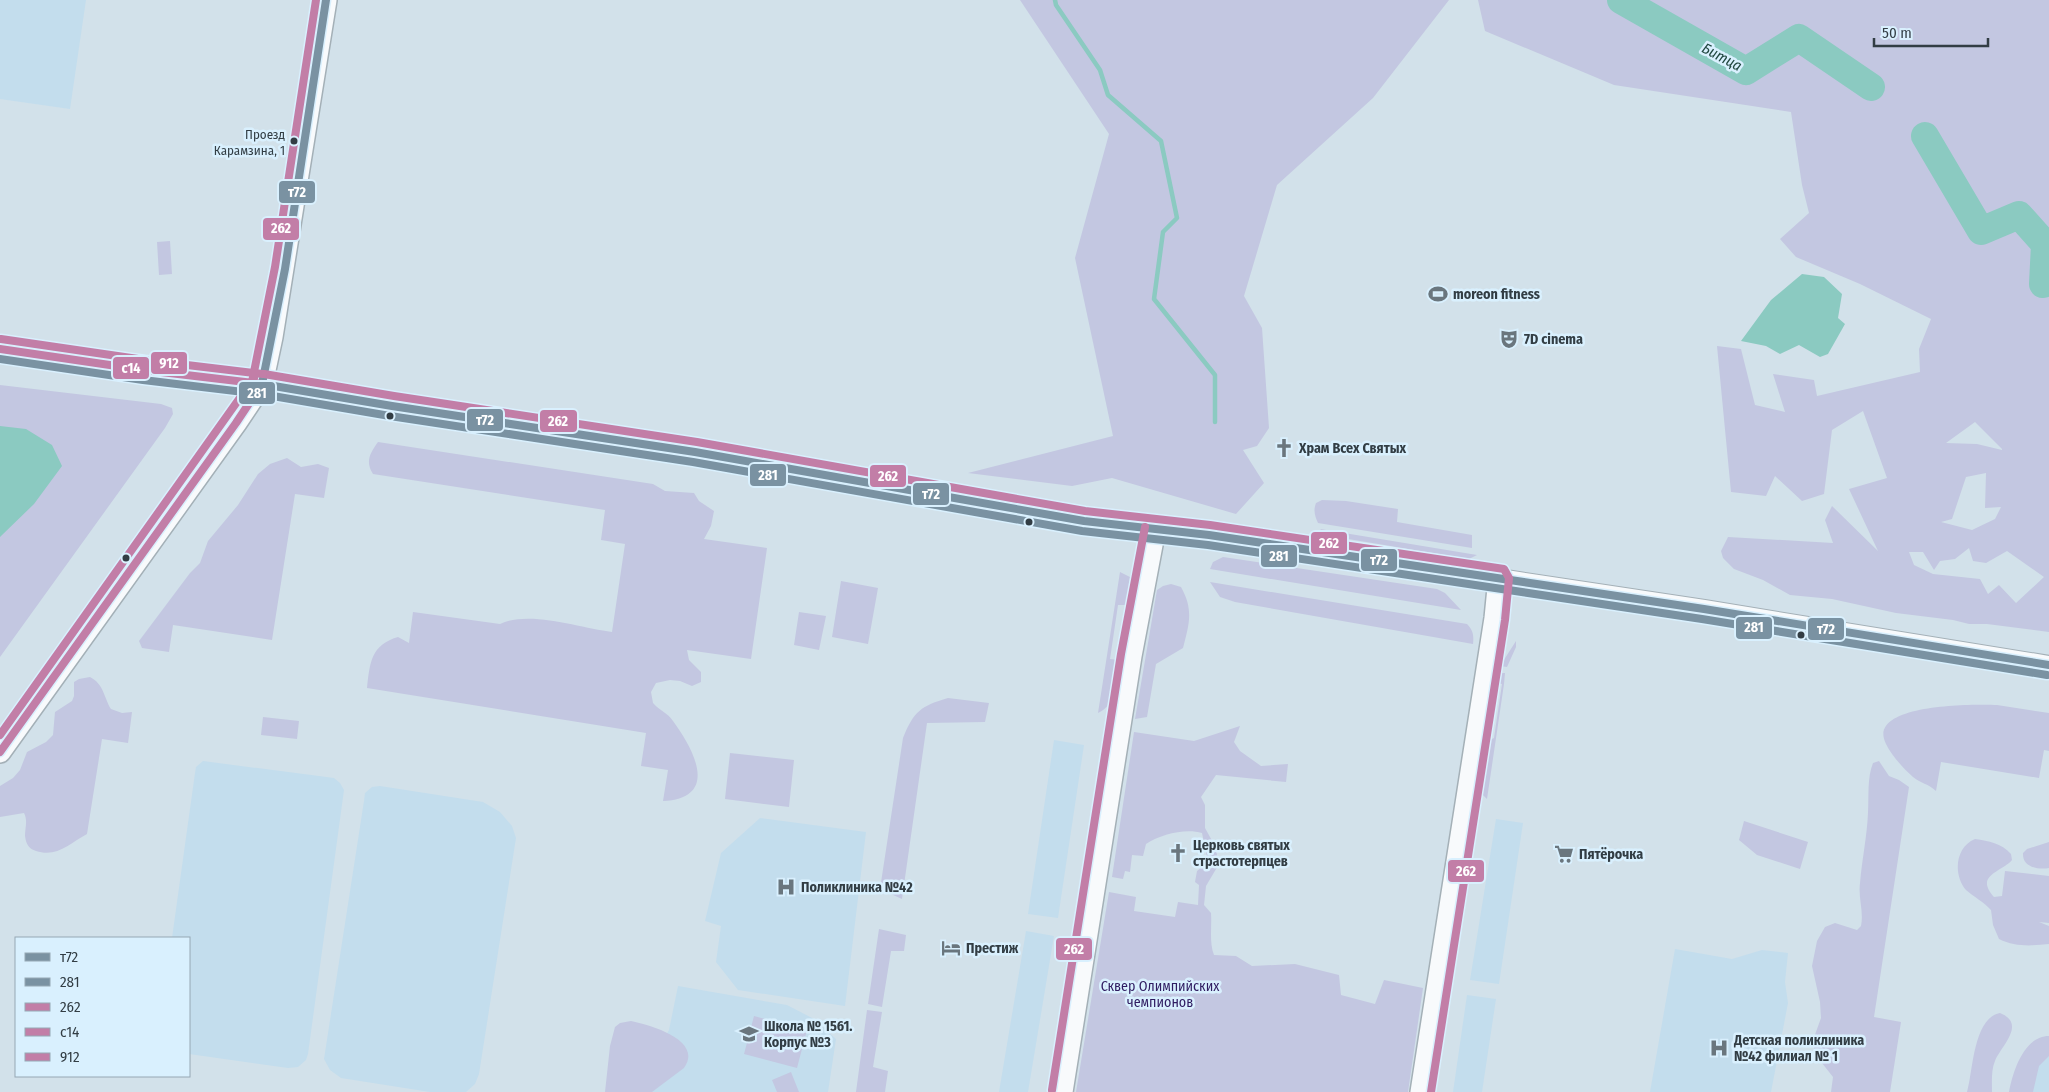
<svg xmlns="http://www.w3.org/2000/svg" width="2049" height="1092" font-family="'Fira Sans Condensed',sans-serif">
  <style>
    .built { fill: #c3dded }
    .green { fill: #c3c7e1; fill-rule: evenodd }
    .water { fill: #8bcac1 }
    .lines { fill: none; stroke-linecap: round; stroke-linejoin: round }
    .stream { stroke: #8bcac1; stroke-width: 4.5 }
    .river { stroke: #8bcac1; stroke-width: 28 }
    .minor-casing { stroke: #a4b0b7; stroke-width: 20 }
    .major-casing { stroke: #a4b0b7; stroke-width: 24 }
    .minor { stroke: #f8fafc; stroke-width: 18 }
    .major { stroke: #f8fafc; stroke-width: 21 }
    .bus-1-casing { stroke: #d9f0fe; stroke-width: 11 }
    .bus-2-casing { stroke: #d9f0fe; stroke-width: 11 }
    .bus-3-casing { stroke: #d9f0fe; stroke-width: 11 }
    .bus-4-casing { stroke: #d9f0fe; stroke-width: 11 }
    .bus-5-casing { stroke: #d9f0fe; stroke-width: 11 }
    .bus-1 { stroke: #7a92a2; stroke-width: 8 }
    .bus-2 { stroke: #7a92a2; stroke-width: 8 }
    .bus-3 { stroke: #c27ea7; stroke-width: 8 }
    .bus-4 { stroke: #c27ea7; stroke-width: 8 }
    .bus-5 { stroke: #c27ea7; stroke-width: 8 }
    .bus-dot { fill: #323d44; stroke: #d9f0fe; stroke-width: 2 }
    .labels { text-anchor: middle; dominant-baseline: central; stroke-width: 5; stroke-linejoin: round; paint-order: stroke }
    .bus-label { font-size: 13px; fill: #323d44; stroke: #d9f0fe; text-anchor: end }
    .poi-label { font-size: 14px; font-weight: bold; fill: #323d44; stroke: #d9f0fe; text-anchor: start }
    .park-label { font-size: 14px; fill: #2f1c61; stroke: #d9f0fe }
    .water-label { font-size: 15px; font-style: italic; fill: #214740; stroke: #d9f0fe }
    .line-badge { stroke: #d9f0fe; stroke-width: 2 }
    .badge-label { font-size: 14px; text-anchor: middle; font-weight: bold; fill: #fff }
  </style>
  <rect width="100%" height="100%" fill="#d2e1ea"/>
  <path class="built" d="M0,0H86L70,109L0,99Z
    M1054,740L1084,745L1058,918L1028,914Z
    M203,761L334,778L340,783L344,790L308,1054L306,1060L298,1067L288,1068L189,1054V938H172L195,773L196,767Z
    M380,786L483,802L500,812L512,826L516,838L479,1074L475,1084L466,1092H430L341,1078L330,1070L324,1059L364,801L365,793L372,787Z
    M760,818L866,832L845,1006L738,990L716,962L721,926L705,921L721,853Z
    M1496,819L1523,823L1499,984L1470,980Z
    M1026,931L1054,936L1028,1092H999Z
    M1675,949L1732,959L1762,950L1788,953L1785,982L1788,1003L1771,1092H1650Z
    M678,986L787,1005L814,1019L836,1039L828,1092H633L669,1030Z
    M1467,995L1496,999L1482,1092H1453Z
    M2049,1045V1092H2027L2032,1056Z"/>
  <path class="green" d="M1020,0H1449L1373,98L1277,185L1244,296L1262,328L1269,428L1257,446L1243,450L1264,483L1236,514L1112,478L1072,486L968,473L1113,436L1075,258L1109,134Z
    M1478,0H2049V632L1987,624H1969L1953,620L1896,613L1832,599L1790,595L1763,580L1734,569L1723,558L1721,551L1728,537L1833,543L1825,520L1832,506L1878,551L1849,489L1887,478L1863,411L1832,430L1824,494L1802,501L1775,476L1766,496L1731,492L1717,346L1741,349L1755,405L1785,412L1773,374L1814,380L1817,396L1920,372L1919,349L1931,319L1860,284L1796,257L1780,239L1809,213L1802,185L1791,112L1614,85L1485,31ZM1975,422L2002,449V450L1977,444L1946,443ZM1986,473L1985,508L2001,507L1995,519L1972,530L1941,522L1952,519L1966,477ZM1969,548L1973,561L1986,563L2007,551L2044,577L2016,603L1999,585L1988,594L1980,579L1933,574L1914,565L1909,552H1923L1934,570L1940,561L1955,559Z
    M170,241L172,274L159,275L157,242Z
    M0,385L161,404L172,408L173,414L165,428L0,657Z
    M378,442L653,484L665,491L694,493L699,501L714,511L711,526L704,539L767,548L751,659L687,650L689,660L701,672V682L692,686L680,681L670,680L656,683L651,692L653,703C659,710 668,713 673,721C693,748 721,798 663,801L668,770L641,766L646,733L367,688C370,662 371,645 398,637L409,643L413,612L500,624C530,610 580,628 612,632L625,544L601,540L605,510L373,474C365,462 370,453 378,442Z
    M287,458L301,467L318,464L329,468L324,498L295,494L272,640L173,625L169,652L142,648L139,641L190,573L200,563L208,541L238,505L258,474L270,464Z
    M1322,500L1346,501L1398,509L1397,522L1472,535V548L1318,523C1315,516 1313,511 1316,503Z
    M1320,529L1477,555L1469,559L1330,536Z
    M1223,557L1437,589L1445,593L1461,610L1210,569L1213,562Z
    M1120,572L1130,577L1127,605H1118L1110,659L1119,660C1116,678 1117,705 1098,713Z
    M841,581L878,588L868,644L832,637Z
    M1210,582L1467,624C1473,630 1474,635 1473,644L1235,602L1220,597Z
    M1171,584L1181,587C1194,610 1189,625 1183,648L1156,664L1147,717L1135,719L1157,590L1163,586Z
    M799,612L826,616L819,650L794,645Z
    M1516,641V647L1507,667L1500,666Z
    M1498,673H1505L1504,684L1487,799L1480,792L1486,742L1494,738L1502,684L1495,683Z
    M90,677C104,684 104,698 111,709L122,713L132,712L128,743L102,739L87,834C70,843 57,858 36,851C29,849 26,844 25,836C25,827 28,821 24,813L0,817V786L13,778L20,770L27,752L46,742L53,735L55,712L72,701L74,696V682L79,679Z
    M948,698L989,703L985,722L927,723L902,899L880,889L903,738C914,711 921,706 948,698Z
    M1997,705L2049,713V751L2044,750L2039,778L1941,762L1936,791C1929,784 1920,783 1913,777C1903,768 1892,756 1886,744C1865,703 1976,704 1997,705Z
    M263,717L299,721L297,739L261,735Z
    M1240,726L1234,742L1240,751L1261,766L1288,764L1286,782L1216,775L1201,797L1205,805V828L1215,846L1219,864L1206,886L1204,905L1211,913C1212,927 1209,942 1214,955L1236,956L1252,966L1295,964L1339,975L1341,995L1375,1004L1384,980L1423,988L1408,1092H1076L1109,892L1136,897L1134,911L1175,917L1178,902L1198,905L1199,885L1195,882L1197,871L1208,862L1202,833C1186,828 1161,834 1146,844L1143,856L1132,855L1130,872L1125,871L1123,879L1112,877L1134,732L1194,741Z
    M730,753L794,760L789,807L725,799Z
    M1879,761L1889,776L1899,780L1909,787L1874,1017L1901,1022L1890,1092H1831L1833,1077L1818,1058L1812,1043L1821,1018L1820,1002L1812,966L1817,941L1825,927L1835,923L1857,930L1861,926C1864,912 1858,898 1860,883C1862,860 1867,836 1868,813C1869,796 1867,778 1873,763Z
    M1744,821L1808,842L1800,869L1757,855L1739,840Z
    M1975,839C1989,841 2001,843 2011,854L2012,860C2002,872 1974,875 1994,897L2002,896L2005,871L2049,876V923L2039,922L2049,926V944C2031,946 2015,947 1999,939L1993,925L1991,910C1984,902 1974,897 1966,890C1953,875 1955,847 1975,839Z
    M2049,842V868C2038,870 2022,867 2023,853L2027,849Z
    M879,929L906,935L904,951H891L882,1007L868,1004Z
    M867,1010L882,1012L873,1067L888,1071L885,1092H856Z
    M2000,1013C2027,1024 2001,1046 1995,1061C1991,1070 1992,1083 1992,1092H1967C1973,1072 1973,1018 2000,1013Z
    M754,1016L807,1030L797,1068L744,1054Z
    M631,1021C650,1025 704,1040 684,1068L652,1092H605L610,1046L615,1027L620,1023Z
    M2049,1036V1056L2039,1066L2033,1092H2009C2013,1071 2024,1036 2049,1036Z
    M791,1072L799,1092H777L772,1080Z"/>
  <path class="water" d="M1802,274L1824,277L1842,294L1838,318L1845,324L1828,354L1820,357L1799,345L1780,354L1766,346L1741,341L1771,300Z
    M0,426L26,429L52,445L62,466L34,504L0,537Z"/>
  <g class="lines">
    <path class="stream" d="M1055,0L1056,5L1100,70L1108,95L1161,141L1177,218L1163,232L1154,299L1215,375V422"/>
    <path class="river" d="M1621,0L1746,71L1799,38L1871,87
      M1925,136L1981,231L2019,215L2045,244L2043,284L2049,282"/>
    <g class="minor-casing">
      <path id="minor" d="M0,349L144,370L262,384
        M1499,578L1704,609L2049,665"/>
    </g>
    <g class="major-casing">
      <path id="major" d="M262,384L392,406L695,452L1084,521L1209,535L1499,578L1495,618L1421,1092
        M0,752L236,423L262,384L272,337L326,0
        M1062,1092L1131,656L1155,529"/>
    </g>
    <use href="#minor" class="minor"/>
    <use href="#major" class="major"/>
    <g class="bus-1-casing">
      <path id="bus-1" d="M262,384L392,406L695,452L1084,521L1209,535L1704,609L2049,665
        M262,384L285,269L326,0"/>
    </g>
    <g class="bus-2-casing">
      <path id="bus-2" d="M0,359L143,380L261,394L390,416L693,462L1082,531L1208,545L1702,619L2047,675"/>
    </g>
    <g class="bus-3-casing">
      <path id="bus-3" d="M264,374L394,396L697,442L1085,511L1210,525L1504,569L1509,578L1505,620L1431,1092
        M252,382L275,267L316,0
        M1052,1090L1121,654L1145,527"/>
    </g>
    <g class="bus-4-casing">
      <path id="bus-4" d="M0,349L144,370L262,384
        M0,752L236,423L262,384"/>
    </g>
    <g class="bus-5-casing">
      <path id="bus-5" d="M1,339L145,360L263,374
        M0,735L254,378"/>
    </g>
    <use href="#bus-1" class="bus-1"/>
    <use href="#bus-2" class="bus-2"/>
    <use href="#bus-3" class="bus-3"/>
    <use href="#bus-4" class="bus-4"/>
    <use href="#bus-5" class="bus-5"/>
  </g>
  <defs>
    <g id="stadium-bare" transform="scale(1.5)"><path d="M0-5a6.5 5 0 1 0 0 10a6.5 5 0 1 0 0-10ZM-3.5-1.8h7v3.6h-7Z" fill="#6a767e" stroke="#d9f0fe" stroke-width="2.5" paint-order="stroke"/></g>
    <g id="theatre-bare" transform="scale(1.5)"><path d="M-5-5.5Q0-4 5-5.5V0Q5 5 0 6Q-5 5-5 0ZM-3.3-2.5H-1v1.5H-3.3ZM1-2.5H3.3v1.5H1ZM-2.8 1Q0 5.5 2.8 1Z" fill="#6a767e" stroke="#d9f0fe" stroke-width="2.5" paint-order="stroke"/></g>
    <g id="church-bare" transform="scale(1.5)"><path d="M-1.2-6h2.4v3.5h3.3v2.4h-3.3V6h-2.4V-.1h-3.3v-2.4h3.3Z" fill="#6a767e" stroke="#d9f0fe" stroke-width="2.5" paint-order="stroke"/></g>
    <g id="supermarket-bare" transform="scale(1.5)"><path d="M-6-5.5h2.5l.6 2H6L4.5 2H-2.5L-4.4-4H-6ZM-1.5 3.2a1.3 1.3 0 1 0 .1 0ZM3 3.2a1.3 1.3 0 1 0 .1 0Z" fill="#6a767e" stroke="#d9f0fe" stroke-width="2.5" paint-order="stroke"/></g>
    <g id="hospital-bare" transform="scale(1.5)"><path d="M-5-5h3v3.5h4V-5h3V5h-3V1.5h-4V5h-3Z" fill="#6a767e" stroke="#d9f0fe" stroke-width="2.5" paint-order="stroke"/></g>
    <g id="hotel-bare" transform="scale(1.5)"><path d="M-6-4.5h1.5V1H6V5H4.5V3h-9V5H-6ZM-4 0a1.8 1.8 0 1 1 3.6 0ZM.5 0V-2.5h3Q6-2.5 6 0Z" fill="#6a767e" stroke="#d9f0fe" stroke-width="2.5" paint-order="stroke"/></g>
    <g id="school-bare" transform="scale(1.5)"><path d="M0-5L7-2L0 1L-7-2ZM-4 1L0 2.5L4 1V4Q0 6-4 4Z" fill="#6a767e" stroke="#d9f0fe" stroke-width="2.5" paint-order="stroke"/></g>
  </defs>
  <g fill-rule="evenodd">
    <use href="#stadium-bare" x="1438" y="294"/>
    <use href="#theatre-bare" x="1509" y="339"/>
    <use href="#church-bare" x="1284" y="448"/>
    <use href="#church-bare" x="1178" y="853"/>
    <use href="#supermarket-bare" x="1564" y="854"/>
    <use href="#hospital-bare" x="786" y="887"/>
    <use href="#hotel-bare" x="951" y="948"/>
    <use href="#school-bare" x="749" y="1034"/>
    <use href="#hospital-bare" x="1719" y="1048"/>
  </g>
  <g class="bus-dot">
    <circle cx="294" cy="141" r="4.5"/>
    <circle cx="390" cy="416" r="4.5"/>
    <circle cx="1029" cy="522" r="4.5"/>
    <circle cx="126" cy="558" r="4.5"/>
    <circle cx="1801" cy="635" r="4.5"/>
  </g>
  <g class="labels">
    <g class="bus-label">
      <text x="285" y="134">Проезд<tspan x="285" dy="16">Карамзина, 1</tspan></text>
    </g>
    <g class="poi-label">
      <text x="1453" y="294">moreon fitness</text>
      <text x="1524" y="339">7D cinema</text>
      <text x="1299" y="448">Храм Всех Святых</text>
      <text x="1193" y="845">Церковь святых<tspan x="1193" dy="16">страстотерпцев</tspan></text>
      <text x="1579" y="854">Пятёрочка</text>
      <text x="801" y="887">Поликлиника №42</text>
      <text x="966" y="948">Престиж</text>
      <text x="764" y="1026">Школа № 1561.<tspan x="764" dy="16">Корпус №3</tspan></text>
      <text x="1734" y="1040">Детская поликлиника<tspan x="1734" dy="16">№42 филиал № 1</tspan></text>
    </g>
    <g class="park-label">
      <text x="1160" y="986">Сквер Олимпийских<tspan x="1160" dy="16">чемпионов</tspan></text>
    </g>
    <g class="water-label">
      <text transform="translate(1722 57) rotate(28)">Битца</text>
    </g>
  </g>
  <g class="line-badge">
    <rect x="278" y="180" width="38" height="24" rx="5" fill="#7a92a2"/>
    <rect x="262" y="217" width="38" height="24" rx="5" fill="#c27ea7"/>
    <rect x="150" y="351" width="38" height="24" rx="5" fill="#c27ea7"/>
    <rect x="112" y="356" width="38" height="24" rx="5" fill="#c27ea7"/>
    <rect x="238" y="381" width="38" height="24" rx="5" fill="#7a92a2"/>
    <rect x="466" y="408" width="38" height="24" rx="5" fill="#7a92a2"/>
    <rect x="539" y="409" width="39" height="24" rx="5" fill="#c27ea7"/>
    <rect x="749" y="463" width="38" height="24" rx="5" fill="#7a92a2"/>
    <rect x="869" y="464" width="38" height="24" rx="5" fill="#c27ea7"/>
    <rect x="912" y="482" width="38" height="24" rx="5" fill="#7a92a2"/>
    <rect x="1310" y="531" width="38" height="24" rx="5" fill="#c27ea7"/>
    <rect x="1260" y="544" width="38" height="24" rx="5" fill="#7a92a2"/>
    <rect x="1360" y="548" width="38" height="24" rx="5" fill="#7a92a2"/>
    <rect x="1735" y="616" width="38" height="24" rx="5" fill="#7a92a2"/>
    <rect x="1807" y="617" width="38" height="24" rx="5" fill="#7a92a2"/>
    <rect x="1447" y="859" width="38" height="24" rx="5" fill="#c27ea7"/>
    <rect x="1055" y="937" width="38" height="24" rx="5" fill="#c27ea7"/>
  </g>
  <g class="badge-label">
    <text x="297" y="197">т72</text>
    <text x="281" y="233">262</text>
    <text x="169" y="368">912</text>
    <text x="131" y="373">с14</text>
    <text x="257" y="398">281</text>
    <text x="485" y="425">т72</text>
    <text x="558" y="426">262</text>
    <text x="768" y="480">281</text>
    <text x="888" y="481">262</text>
    <text x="931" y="499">т72</text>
    <text x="1329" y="548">262</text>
    <text x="1279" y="561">281</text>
    <text x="1379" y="565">т72</text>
    <text x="1754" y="632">281</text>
    <text x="1826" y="634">т72</text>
    <text x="1466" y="876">262</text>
    <text x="1074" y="954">262</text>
  </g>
  <rect x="15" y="937" width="175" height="140" fill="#d9f0fe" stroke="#96a8b4"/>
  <rect x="25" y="953" width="25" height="8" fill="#7a92a2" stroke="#96a8b4"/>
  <text x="60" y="962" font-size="15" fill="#323d44">т72</text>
  <rect x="25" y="978" width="25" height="8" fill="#7a92a2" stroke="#96a8b4"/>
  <text x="60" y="987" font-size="15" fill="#323d44">281</text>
  <rect x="25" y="1003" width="25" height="8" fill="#c27ea7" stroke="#96a8b4"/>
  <text x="60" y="1012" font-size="15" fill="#323d44">262</text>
  <rect x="25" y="1028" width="25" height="8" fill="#c27ea7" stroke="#96a8b4"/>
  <text x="60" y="1037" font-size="15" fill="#323d44">с14</text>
  <rect x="25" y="1053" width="25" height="8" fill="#c27ea7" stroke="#96a8b4"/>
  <text x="60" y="1062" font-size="15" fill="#323d44">912</text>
  <path d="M1874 38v8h114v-8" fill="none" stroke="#323d44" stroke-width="2.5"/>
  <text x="1882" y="38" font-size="15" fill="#323d44" stroke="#d9f0fe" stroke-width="4" paint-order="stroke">50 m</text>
</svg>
